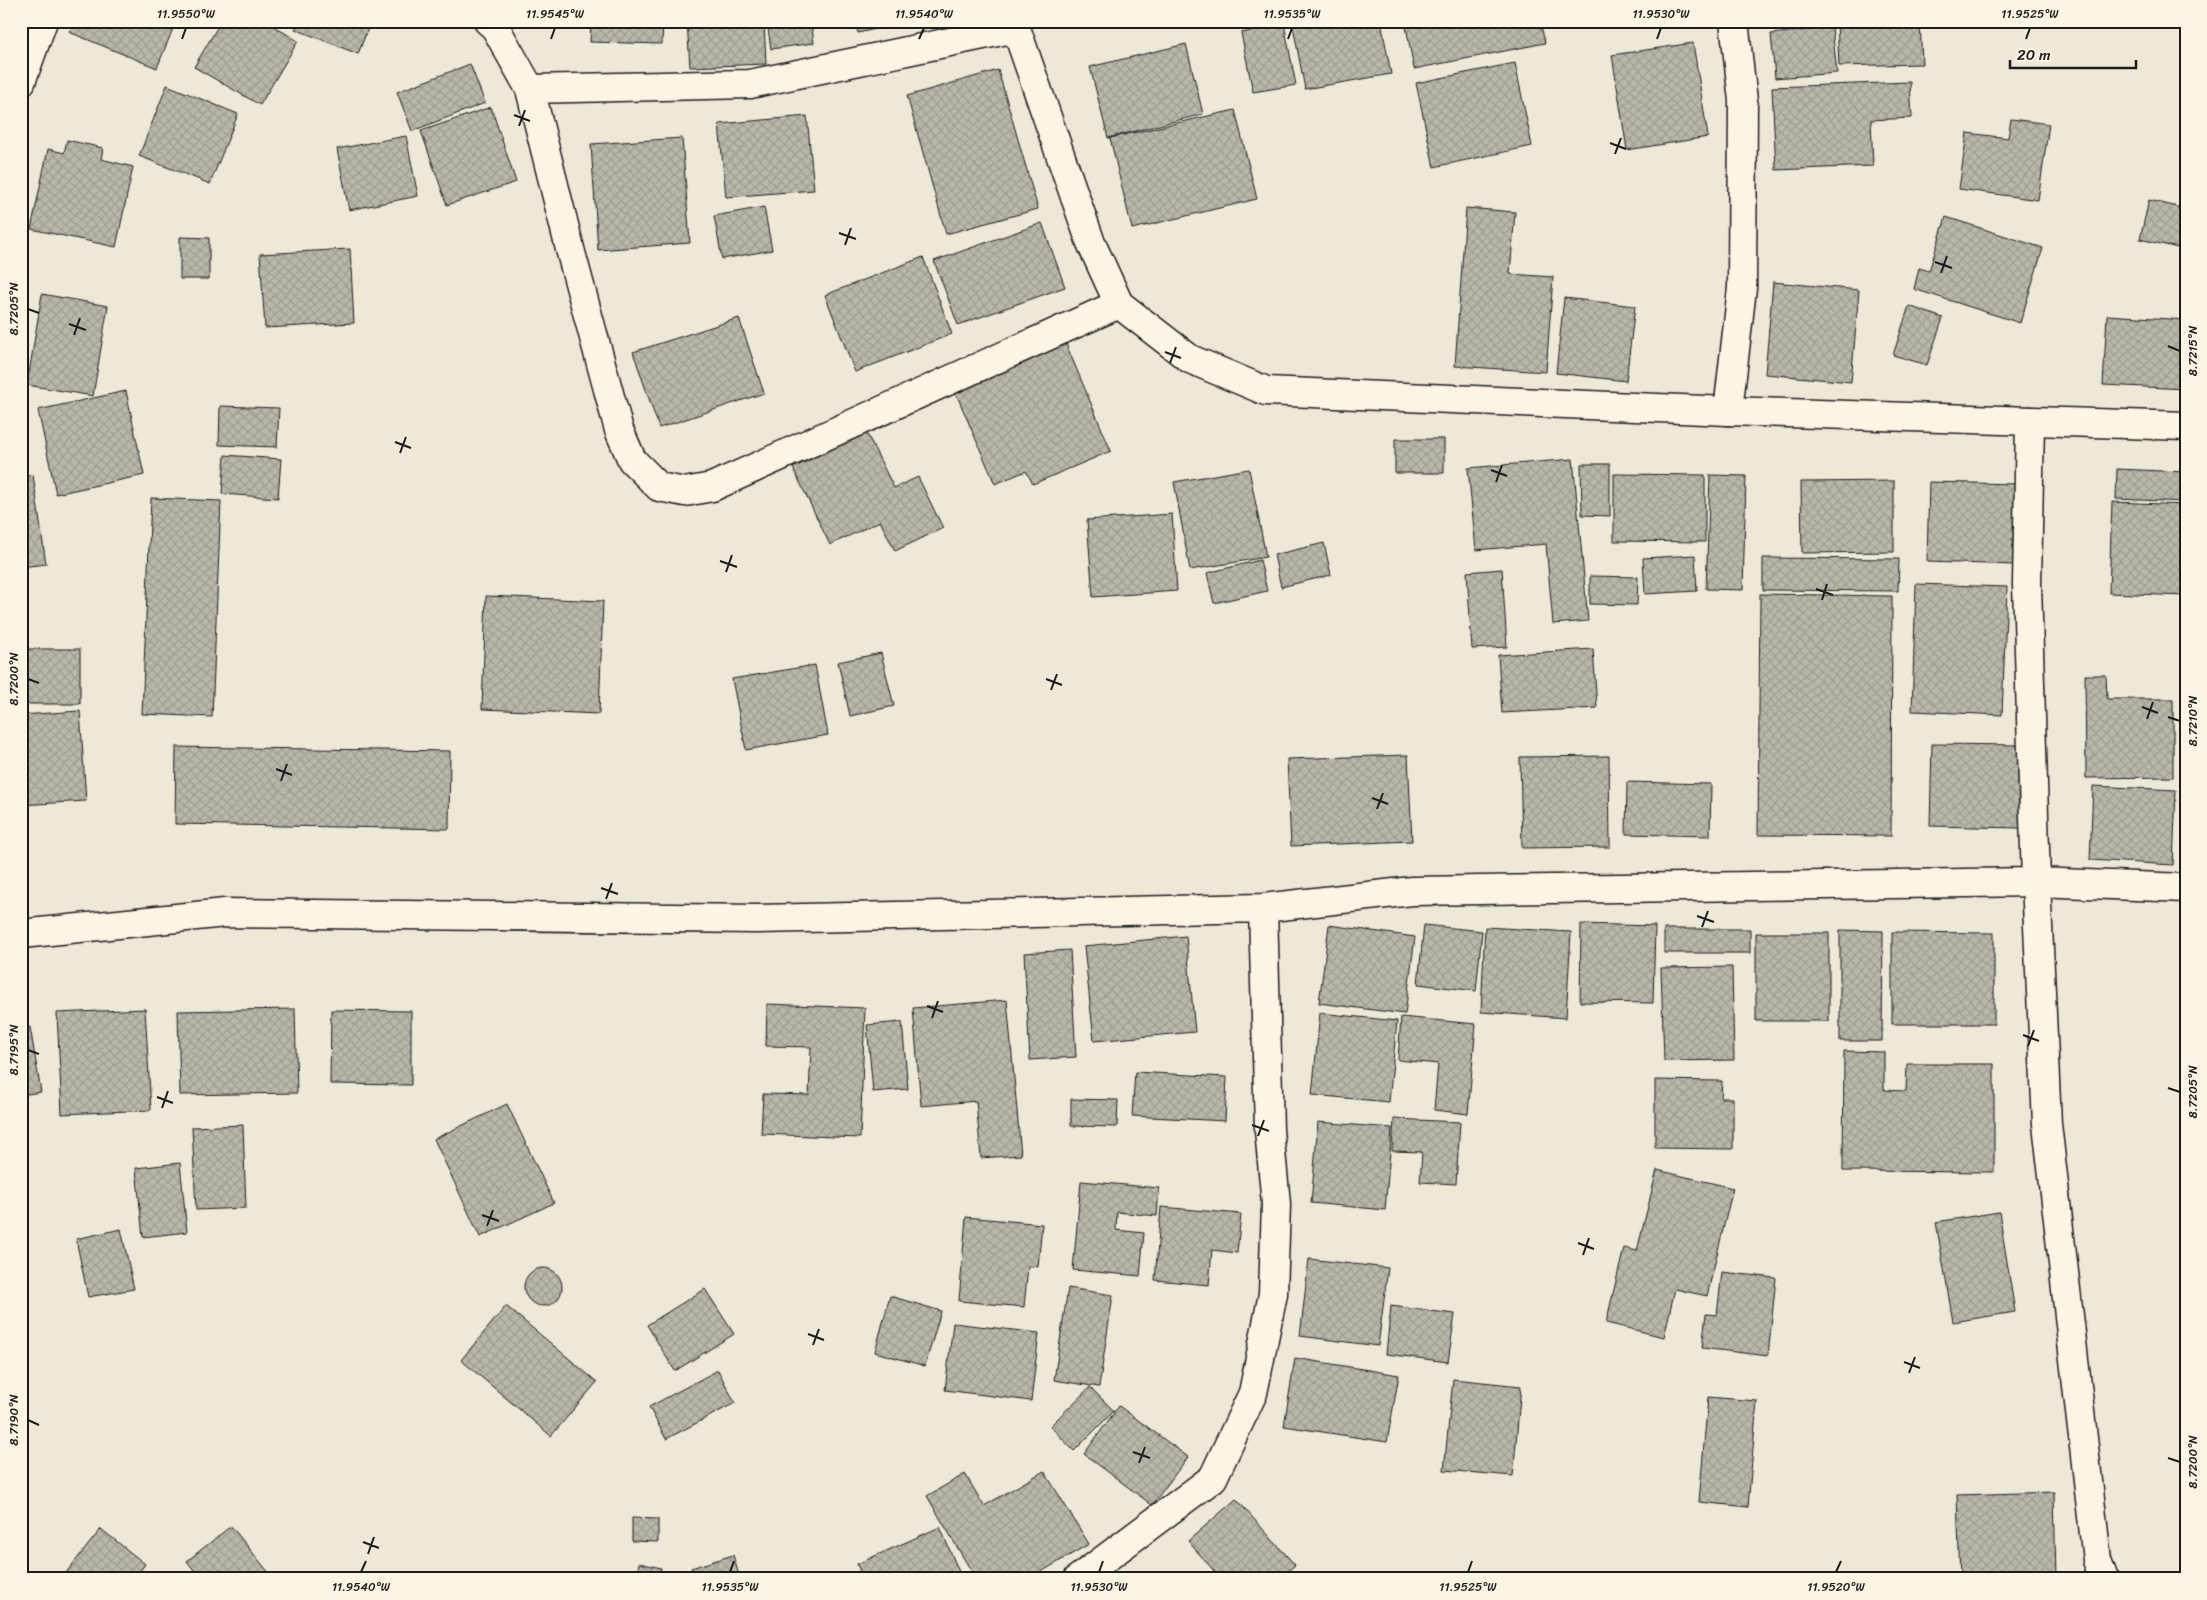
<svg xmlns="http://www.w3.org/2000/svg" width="2207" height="1600" font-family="Sriracha,sans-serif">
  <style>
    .building { fill: url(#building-cross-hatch); stroke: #1c1c1c }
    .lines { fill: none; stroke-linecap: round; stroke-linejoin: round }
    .minor-casing { stroke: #1c1c1c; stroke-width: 31 }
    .tertiary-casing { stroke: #1c1c1c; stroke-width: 31 }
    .minor { stroke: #fcf5e5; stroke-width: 28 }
    .tertiary { stroke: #fcf5e5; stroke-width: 28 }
    .ticks { fill: none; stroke: #1c1c1c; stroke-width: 2 }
    .neatline { fill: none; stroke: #1c1c1c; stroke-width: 2 }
    .ticks-label { font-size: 12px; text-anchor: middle; fill: #1c1c1c }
  </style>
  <defs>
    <pattern id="building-cross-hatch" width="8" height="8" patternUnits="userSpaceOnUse" patternTransform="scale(1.25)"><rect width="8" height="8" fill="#bab6aa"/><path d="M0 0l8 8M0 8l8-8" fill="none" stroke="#9f9c92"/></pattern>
  </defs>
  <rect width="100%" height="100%" fill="#eee8d9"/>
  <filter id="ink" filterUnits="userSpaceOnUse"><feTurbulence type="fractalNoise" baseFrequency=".02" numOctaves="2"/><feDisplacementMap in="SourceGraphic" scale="10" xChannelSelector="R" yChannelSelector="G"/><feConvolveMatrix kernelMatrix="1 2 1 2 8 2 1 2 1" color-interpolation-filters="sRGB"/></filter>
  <g filter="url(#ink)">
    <path class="building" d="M74,21H176L157,68L69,32Z
      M221,21H265L298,41L260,105L194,67Z
      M299,21H371L358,54L295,29Z
      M591,21H663L662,44L590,42Z
      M687,21H764L766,64L690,67Z
      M767,21H811L814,43L771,49Z
      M855,21H911L858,33Z
      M1292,21H1381L1391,74L1305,89Z
      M1405,21H1540L1545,43L1414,69Z
      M1837,21H1920L1922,64L1839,66Z
      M1284,24L1296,85L1253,92L1241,33Z
      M1832,27L1837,73L1775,78L1771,34Z
      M1693,43L1708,137L1627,150L1612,55Z
      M1186,44L1203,114L1108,138L1090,67Z
      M1515,63L1532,146L1434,167L1416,83Z
      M470,64L485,103L412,131L397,92Z
      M998,70L1038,209L946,234L907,96Z
      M1910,82L1912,118L1871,120L1873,166L1776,170L1772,87Z
      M167,85L238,114L210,184L139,156Z
      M491,107L516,182L447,205L421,131Z
      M1235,110L1257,199L1132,229L1110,138Z
      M807,116L814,190L726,197L719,124Z
      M2011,119L2049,124L2038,200L1959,189L1967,133L2008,138Z
      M406,136L418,196L349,210L337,149Z
      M682,138L690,243L598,250L591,144Z
      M67,140L103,148L101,159L133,167L116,247L31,229L48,149L64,153Z
      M2149,200L2186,209V250L2140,239Z
      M764,207L772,250L722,259L714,216Z
      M1466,208L1515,212L1510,274L1553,277L1546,372L1455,366Z
      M1946,217L2043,248L2020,323L1914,289L1919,268L1929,271Z
      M1042,223L1065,287L958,325L934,261Z
      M180,237L209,238V279H180Z
      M350,249L354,323L265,328L260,254Z
      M923,257L952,334L855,372L825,295Z
      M1773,282L1859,290L1851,382L1765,374Z
      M42,294L108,306L93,396L27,385Z
      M1564,298L1635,306L1626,381L1556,373Z
      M1909,306L1943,318L1927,365L1893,355Z
      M2107,315L2186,320V389L2103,385Z
      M739,318L764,393L659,428L633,352Z
      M1066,344L1111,451L1033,484L1026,471L995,484L955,391Z
      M126,391L144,475L56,494L38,410Z
      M220,406L279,408L277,447L219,445Z
      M866,432L894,488L918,477L943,528L895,551L880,521L830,545L793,468Z
      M1395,439H1444V473H1395Z
      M225,455L281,459L278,498L222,494Z
      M1573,459L1588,621L1553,624L1546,544L1476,550L1468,468Z
      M1581,464H1610V516L1582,515Z
      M1249,469L1266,557L1190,570L1174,482Z
      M2117,469L2186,472V502L2116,499Z
      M1614,474L1705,475V542L1614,541Z
      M33,475L46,564L21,567V477Z
      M1710,475L1746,476L1743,590L1706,589Z
      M1894,481V552L1802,553L1801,482Z
      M1929,482L2018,484L2016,565L1927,562Z
      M151,498L221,501L212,717L142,714Z
      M2112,502L2186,505V596L2109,593Z
      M1172,514L1177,591L1093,597L1087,520Z
      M1324,543L1331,575L1281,587L1274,555Z
      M1695,555L1697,591L1645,594L1643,558Z
      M1763,558L1899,559L1898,591L1763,590Z
      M1260,560L1267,591L1214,603L1207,573Z
      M1502,569L1507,647L1472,649L1467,572Z
      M1590,576L1638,577L1637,605L1590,604Z
      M1916,584L2007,587L2002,715L1912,711Z
      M1760,594L1892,596L1891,836L1758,835Z
      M486,596L603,601L599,714L482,709Z
      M21,649H80V704H21Z
      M1593,649L1597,708L1502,713L1498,655Z
      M881,653L894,706L850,716L838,662Z
      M815,665L828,735L746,750L732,679Z
      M2085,675H2106L2107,699H2173V777L2086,778Z
      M80,711L86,801L21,805V715Z
      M1932,744L2021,745L2020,828L1930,826Z
      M176,747L450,751L449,829L175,824Z
      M1408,755L1412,841L1291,846L1287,759Z
      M1609,756L1610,847L1522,848L1520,757Z
      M1627,782L1711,784L1710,836L1626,834Z
      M2093,786L2176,790L2173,865L2090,860Z
      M1581,924L1655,926L1653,1003L1580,1002Z
      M1329,925L1415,937L1405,1014L1319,1003Z
      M1424,925L1482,931L1476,991L1418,984Z
      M1485,927L1571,932L1566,1018L1481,1012Z
      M1664,929H1750V953H1664Z
      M1840,930L1883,931L1882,1041H1840Z
      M1892,932L1994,933V1024H1892Z
      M1756,933H1829V1021H1756Z
      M1186,936L1195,1032L1094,1041L1084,946Z
      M1070,950L1076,1057L1030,1060L1024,953Z
      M1732,967L1734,1060L1664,1061L1661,968Z
      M1007,1000L1021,1155L981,1158L976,1101L921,1106L913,1008Z
      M767,1004L865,1008L860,1138L761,1134L763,1094L809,1095L811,1047L766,1046Z
      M145,1009L151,1110L62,1114L57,1013Z
      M295,1009L297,1093L180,1095L178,1011Z
      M331,1010L411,1011V1085L330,1084Z
      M1320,1013L1397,1021L1389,1102L1312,1095Z
      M1401,1017L1476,1024L1468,1114L1434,1110L1438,1064L1398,1060Z
      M902,1022L908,1089L873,1092L867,1025Z
      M30,1027L41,1092L21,1095V1028Z
      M1844,1051L1884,1052V1090L1906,1091L1907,1064H1994V1172L1843,1171Z
      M1135,1072L1227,1077L1225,1121L1132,1116Z
      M1655,1080L1722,1081L1721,1098H1733V1149L1655,1148Z
      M1071,1099L1118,1100L1117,1127L1071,1126Z
      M507,1104L554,1203L480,1237L434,1139Z
      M1394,1119L1460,1122L1456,1184L1420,1182L1422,1152L1392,1151Z
      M1318,1122L1392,1128L1385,1210L1311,1203Z
      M243,1125L246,1208L196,1210L192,1127Z
      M180,1163L187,1232L143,1237L136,1168Z
      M1657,1170L1733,1188L1707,1296L1675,1289L1664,1337L1606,1323L1624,1248L1637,1251Z
      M1081,1181L1159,1188L1157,1216L1117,1212L1116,1230L1144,1233L1140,1276L1073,1270Z
      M1161,1207L1241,1214L1237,1253L1212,1250L1209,1285L1155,1280Z
      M1999,1212L2015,1312L1953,1322L1936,1222Z
      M966,1217L1042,1224L1038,1267L1028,1266L1024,1307L959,1301Z
      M121,1229L134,1289L88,1297L76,1239Z
      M1309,1259L1388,1268L1378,1346L1300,1336Z
      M524 1287a19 19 0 1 1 38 0a19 19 0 1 1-38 0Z
      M1722,1272L1776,1278L1768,1356L1702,1348L1706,1314L1717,1315Z
      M1068,1288L1113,1295L1099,1387L1054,1380Z
      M705,1289L734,1334L675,1371L647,1325Z
      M890,1296L941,1311L925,1366L875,1352Z
      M506,1306L597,1382L551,1436L461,1360Z
      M1391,1306L1455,1314L1448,1362L1386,1354Z
      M953,1323L1039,1333L1031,1401L945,1390Z
      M1295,1358L1399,1375L1387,1442L1284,1426Z
      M718,1370L735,1403L666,1439L649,1407Z
      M1453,1379L1521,1386L1513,1476L1444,1470Z
      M1090,1387L1114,1411L1074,1451L1050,1426Z
      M1708,1397L1757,1401L1748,1507L1699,1502Z
      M1119,1406L1188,1457L1152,1505L1084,1454Z
      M1044,1471L1089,1544L1029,1579H976L927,1496L965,1474L984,1506Z
      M2054,1492L2056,1579H1960L1957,1495Z
      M1236,1499L1295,1565L1279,1579H1221L1188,1541Z
      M632,1518L658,1519V1542L632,1541Z
      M231,1526L274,1579H201L187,1561Z
      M940,1527L962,1579H863L857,1564Z
      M101,1529L145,1564L134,1579H61Z
      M733,1555L740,1579H695L691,1568Z
      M639,1563L661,1568L659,1579H636Z"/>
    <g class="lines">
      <g class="minor-casing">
        <path id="minor" d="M21,82L43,21
          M1728,411L1742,288L1743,101L1734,21
          M2030,421L2027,584L2036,882L2047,1124L2097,1560L2104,1579
          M21,934L225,913L757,919L1263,908L1412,891L2036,882L2186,888
          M1078,1579L1213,1478L1253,1393L1273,1294L1276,1204L1269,1130L1263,908"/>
      </g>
      <g class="tertiary-casing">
        <path id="tertiary" d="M488,21L495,27L530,89L570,249L619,430L632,460L659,487L685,492L712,487L1119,304
          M530,89L750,84L1016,28L1091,243L1119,304L1190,359L1266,391L1728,411L2186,426"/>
      </g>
      <use href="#minor" class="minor"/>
      <use href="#tertiary" class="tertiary"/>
    </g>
  </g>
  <path class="ticks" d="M182,39L186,28M551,39L555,28M919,39L924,28M1288,39L1292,28M1657,39L1661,28M2026,39L2030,28M514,115L530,121M519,126L525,110M1610,143L1626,149M1615,154L1621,138M839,233L856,239M845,245L851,228M1935,262L1952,268M1941,273L1947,256M28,309L39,313M69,324L86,330M74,335L80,318M2168,346L2180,351M1165,352L1181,358M1170,363L1176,347M395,442L411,448M400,453L406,437M1491,470L1507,476M1496,482L1502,465M720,561L737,567M726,572L732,555M1816,589L1833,595M1822,600L1827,584M28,679L39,683M1046,679L1062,685M1051,690L1057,674M2142,707L2158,713M2168,717L2180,721M2147,719L2153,702M276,769L292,775M281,781L287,764M1372,798L1388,804M1377,809L1383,793M601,888L618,894M606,899L612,883M1697,916L1714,922M1702,927L1708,911M927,1006L943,1012M932,1018L938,1001M2023,1035L2039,1041M2028,1046L2034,1030M28,1050L39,1054M2168,1088L2180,1092M157,1097L173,1103M162,1108L168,1091M1252,1125L1269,1131M1258,1136L1264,1120M482,1215L499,1221M487,1226L493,1210M1578,1243L1594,1249M1583,1255L1589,1238M808,1334L824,1340M813,1345L819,1329M1904,1362L1920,1368M1909,1373L1915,1357M28,1420L39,1425M1133,1452L1150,1458M2168,1458L2180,1462M1139,1463L1145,1447M363,1542L379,1548M368,1554L374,1537M361,1572L366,1561M730,1572L734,1561M1099,1572L1103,1561M1468,1572L1472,1561M1836,1572L1841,1561"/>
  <rect width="2207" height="1600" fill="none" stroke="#fcf5e5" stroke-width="55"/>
  <path d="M2010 60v8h126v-8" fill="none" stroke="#1c1c1c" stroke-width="2.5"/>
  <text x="2017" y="60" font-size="15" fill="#1c1c1c" stroke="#fcf5e5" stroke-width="4" paint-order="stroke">20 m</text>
  <rect x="28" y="28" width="2152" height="1544" class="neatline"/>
  <g class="ticks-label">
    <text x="186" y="18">11.9550°W</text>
    <text x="555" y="18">11.9545°W</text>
    <text x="924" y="18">11.9540°W</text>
    <text x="1292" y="18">11.9535°W</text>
    <text x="1661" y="18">11.9530°W</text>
    <text x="2030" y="18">11.9525°W</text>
    <text transform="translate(14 309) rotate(-90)" y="4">8.7205°N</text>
    <text transform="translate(2193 351) rotate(-90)" y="4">8.7215°N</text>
    <text transform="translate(14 679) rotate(-90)" y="4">8.7200°N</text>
    <text transform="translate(2193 721) rotate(-90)" y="4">8.7210°N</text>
    <text transform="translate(14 1050) rotate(-90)" y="4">8.7195°N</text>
    <text transform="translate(2193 1092) rotate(-90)" y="4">8.7205°N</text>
    <text transform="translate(14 1420) rotate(-90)" y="4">8.7190°N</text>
    <text transform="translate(2193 1462) rotate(-90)" y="4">8.7200°N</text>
    <text x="361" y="1591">11.9540°W</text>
    <text x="730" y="1591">11.9535°W</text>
    <text x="1099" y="1591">11.9530°W</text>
    <text x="1468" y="1591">11.9525°W</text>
    <text x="1836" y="1591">11.9520°W</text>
  </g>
</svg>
